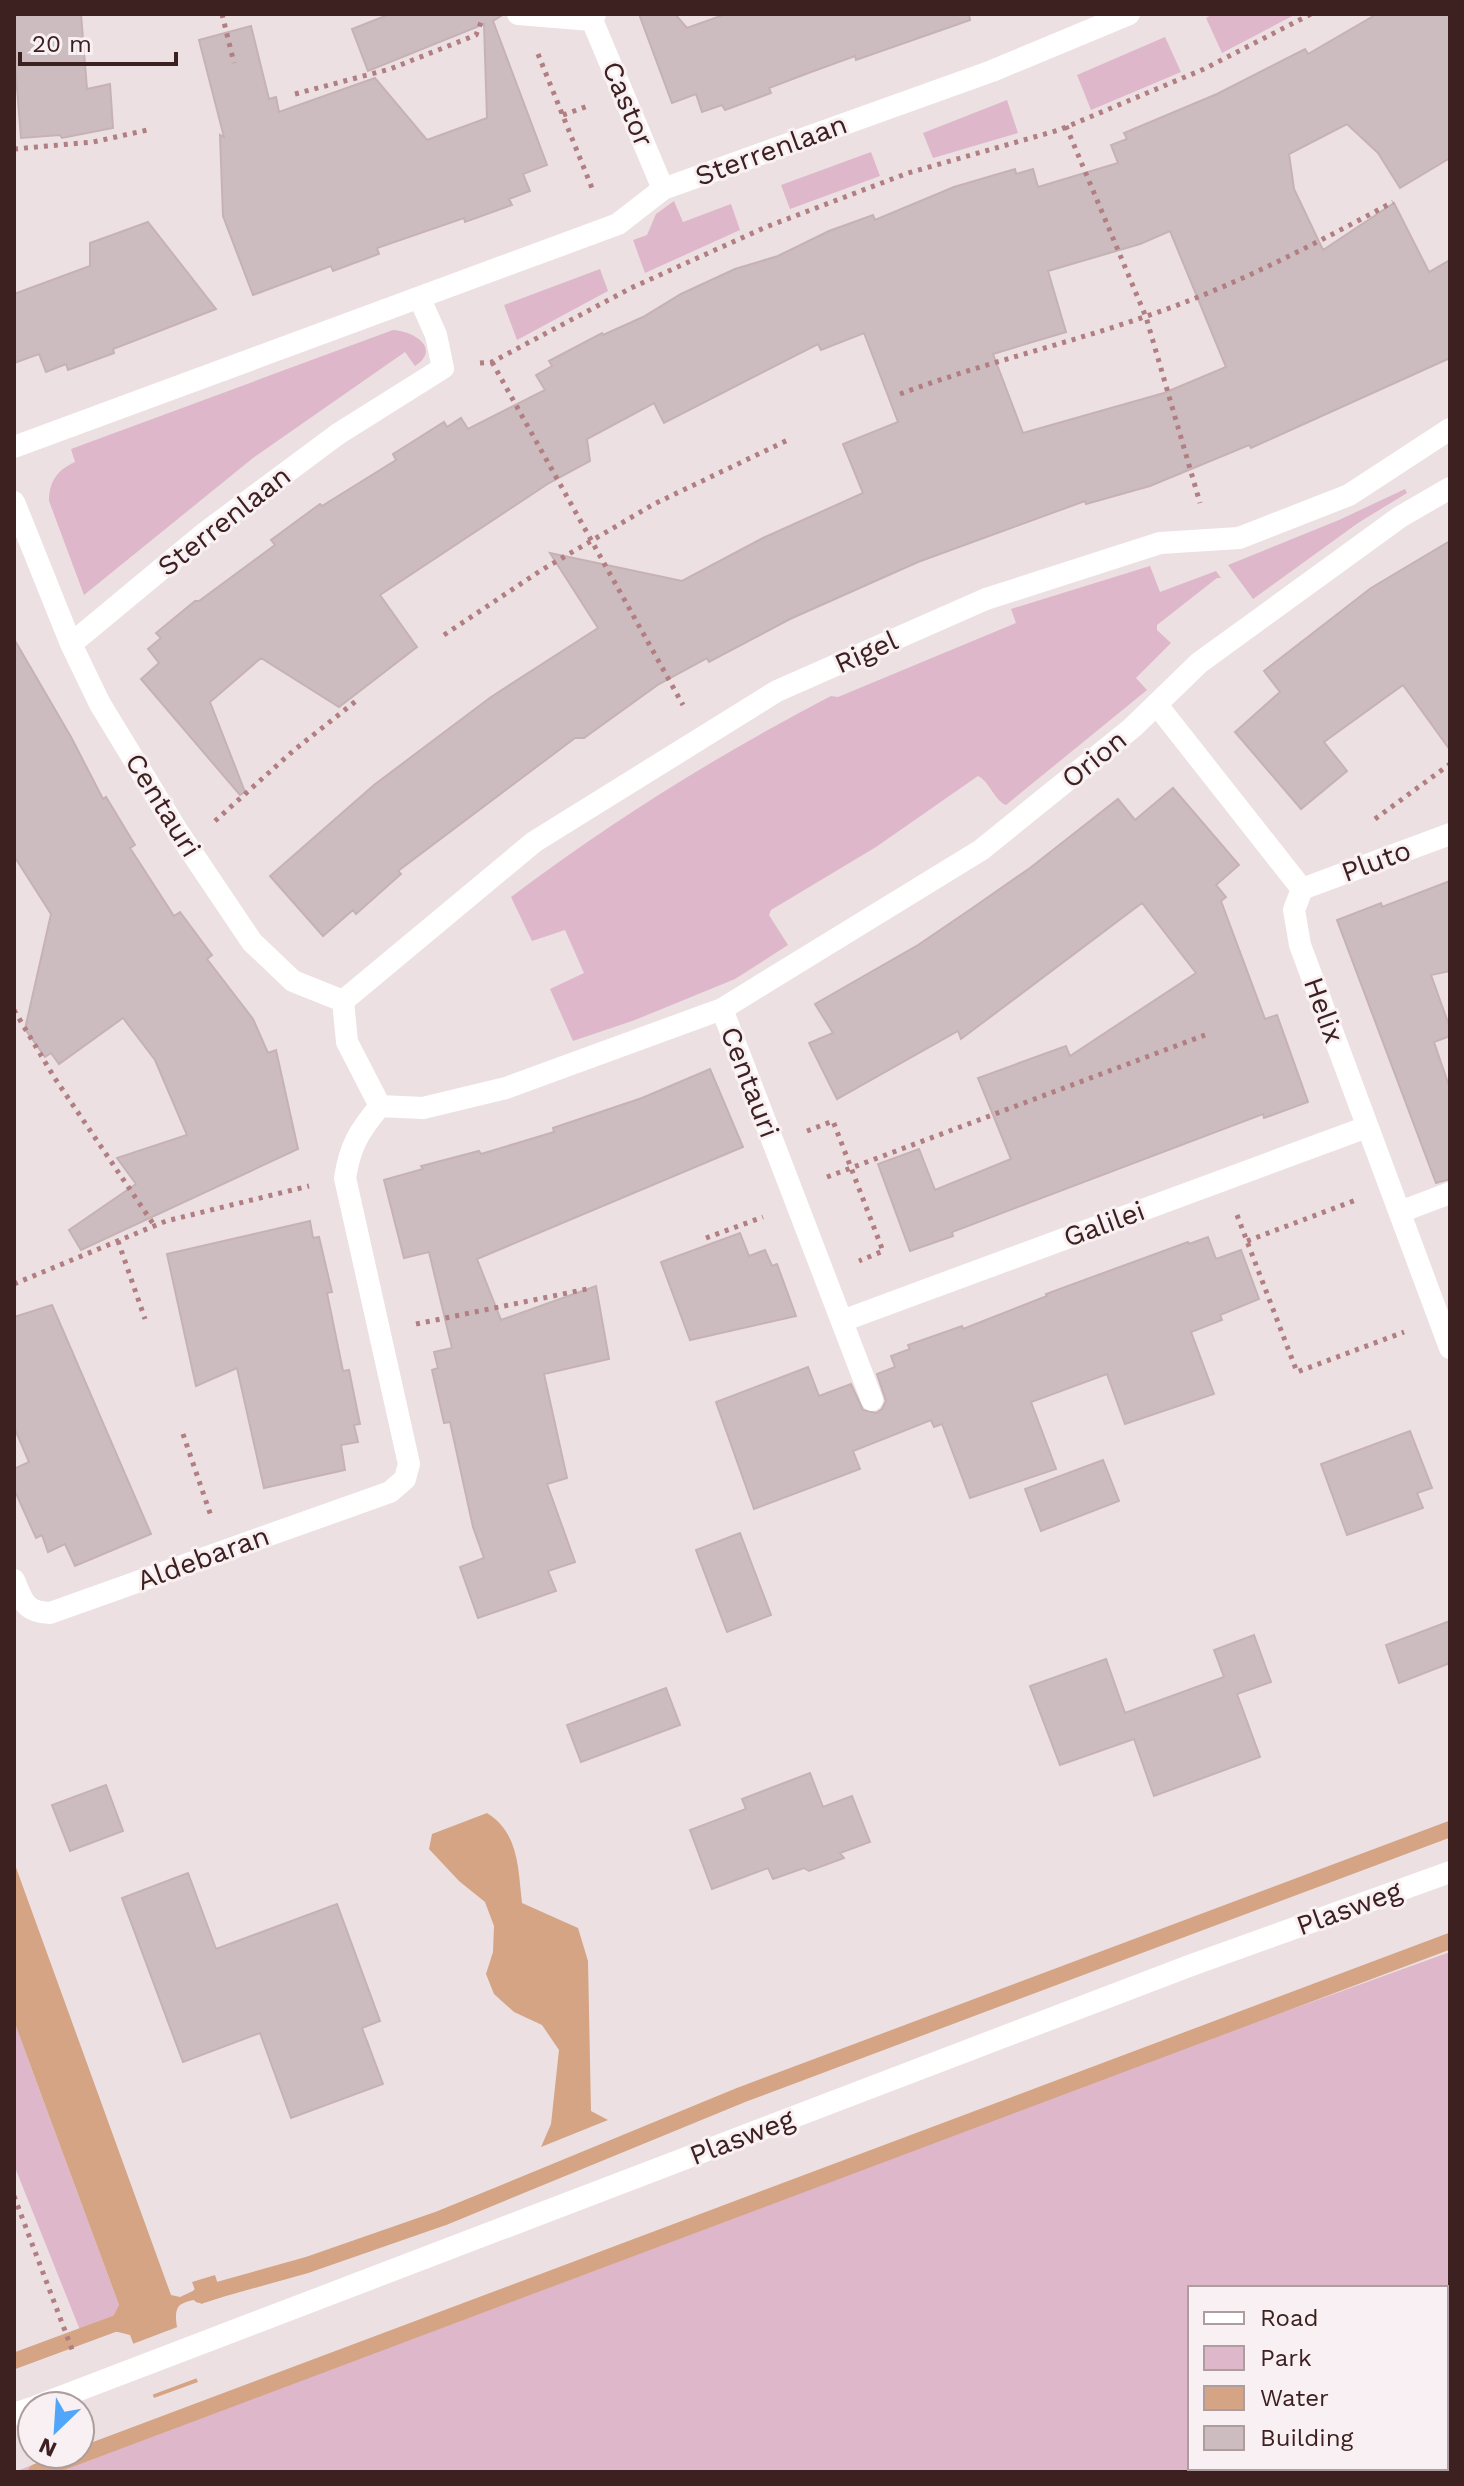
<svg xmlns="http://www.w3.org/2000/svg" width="1464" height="2486" font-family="'Work Sans',sans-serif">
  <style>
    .green { fill: #deb7ca; fill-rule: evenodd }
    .water { fill: #d4a484 }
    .pier { fill: #ece0e2 }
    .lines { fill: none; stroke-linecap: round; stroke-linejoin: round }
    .stream { stroke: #d4a484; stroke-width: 16 }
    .building { fill: #cdbcbf; stroke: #c6b2b5; stroke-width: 2; fill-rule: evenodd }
    .path { stroke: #b17e82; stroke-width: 5; stroke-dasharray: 4 6; stroke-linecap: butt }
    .minor { stroke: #fff; stroke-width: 22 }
    .labels { text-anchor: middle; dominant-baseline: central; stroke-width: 6; stroke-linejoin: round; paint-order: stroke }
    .street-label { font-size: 28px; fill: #3d2020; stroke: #f8f0f2 }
  </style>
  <rect width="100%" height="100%" fill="#ece0e2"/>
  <path class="green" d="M1213,14H1296L1222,53L1206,18Z
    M1165,37L1181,72L1091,110L1077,75Z
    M1007,100L1018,133L933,158L923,133Z
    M871,152L880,176L790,209L781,185Z
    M674,201L683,222L731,204L740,230L645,273L633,240L647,235L656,214Z
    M600,269L608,291L517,340L504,305Z
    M393,330C413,331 442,348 415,366L405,352L253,458L84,595L49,501C49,482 57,470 75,462L71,449Z
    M1405,489L1407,493L1358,523L1253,599L1228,565L1339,520Z
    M1150,566L1160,592L1216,571L1221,578H1217L1157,625V630L1171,643L1136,678L1147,690L1006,805C994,800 990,782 978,776L876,847L771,910L769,915L788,945L735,979L635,1020L573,1041L550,989L584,973L565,930L532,941L511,897C615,819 716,756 831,696L838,697L1016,623L1011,609Z
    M1450,1952V2472H14L61,2454H80V2447ZM1190,2288H1446V2468H1190Z
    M14,2021L119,2305L115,2316L80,2330L14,2165Z"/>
  <path class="water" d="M487,1813C519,1833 518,1868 522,1903L578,1928L588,1961L591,2111L608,2120L541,2147L551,2124L559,2050L542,2025L514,2012L494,1994L486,1974L493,1952L494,1926L485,1902L459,1881L429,1849L432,1834Z
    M14,1862L171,2295L180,2297L195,2290L192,2282L215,2275L222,2297L201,2304L198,2299C193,2300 184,2302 180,2305C166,2318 192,2366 198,2382L154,2398L130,2335L114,2331L111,2321L119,2305L14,2021Z"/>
  <path class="pier" d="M180,2326L200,2377L149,2396L130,2345Z"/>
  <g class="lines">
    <path class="stream" d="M200,2295L307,2265L442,2218L741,2095L1450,1829
      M14,2361L133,2317
      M36,2472L1450,1941"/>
  </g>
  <path class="building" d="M14,14H81L87,89L110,84L113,128L62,138L60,135L21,138L14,51Z
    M390,14H504L493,21L547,165L523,174L530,191L509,199L512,205L465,222L464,218L377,248L379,254L333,271L331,266L253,295L223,216L220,135L224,137L199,40L251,26L269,99L276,97L279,112L375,78L427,140L487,118L484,24L368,71L352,29Z
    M639,14H675L687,28L726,14H969L970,20L856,60L855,56L811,72L769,88L771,93L725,110L722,105L702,112L696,94L672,103Z
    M1377,14H1450V158L1400,188L1378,153L1347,124L1289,154L1294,189L1323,250L1394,203L1429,272L1450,260V358L1251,448L1249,445L1150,486L1086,504L1085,501L918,562L790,619L709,662L707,658L659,684L584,738H575L398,871L401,874L356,914L353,910L323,936L270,876L374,785L491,697L598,628L550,553L682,581L763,538L863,493L843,444L898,422L864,333L821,350L818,344L664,423L654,403L587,439L590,461L549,483L380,595L417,647L339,707L261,658L210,702L245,792L240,795L141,679L159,663L148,649L161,638L156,633L195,601H199L275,545L271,540L320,504L322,506L396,460L393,454L444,422L447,427L461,418L468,429L545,390L536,375L552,366L549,361L602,333L603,335L643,317L681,294L735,269L778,256L829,231L873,215L875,220L954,187L1015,169L1016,174L1033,169L1038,187L1118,163L1111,145L1127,139L1124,133L1217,94L1305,49L1308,54ZM1170,231L1226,367L1164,393L1023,433L993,354L1066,332L1048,271L1140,244Z
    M148,222L216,309L113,349L114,353L68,370L66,364L46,372L39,354L14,363V294L90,266V243Z
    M1450,541V750L1403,685L1324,742L1347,771L1301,809L1235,732L1280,692L1264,671L1371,588Z
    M14,639L71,737L103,799L106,797L135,845L130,848L174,916L180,912L212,955L207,959L253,1019L268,1053L276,1050L298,1149L81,1250L69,1230L136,1184L117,1158L187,1135L155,1060L123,1018L59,1064L51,1053L45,1057L25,1029L51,914L14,856Z
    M1173,788L1239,865L1216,885L1226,897L1221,901L1265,1019L1277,1015L1308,1102L1264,1118L1263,1114L952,1232L953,1236L910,1251L878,1164L919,1149L935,1190L1011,1159L978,1078L1066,1046L1070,1056L1196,973L1142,903L961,1039L958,1031L837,1099L809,1043L833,1033L815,1004L918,945L971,909L1030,868L1118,799L1135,820Z
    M1450,881V971L1431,975L1450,1028V1036L1434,1042L1450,1089V1179L1436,1183L1337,920L1381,903L1382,907Z
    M710,1069L743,1147L477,1259L501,1320L596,1286L609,1359L544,1374L567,1478L547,1484L575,1562L548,1571L556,1591L478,1618L460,1567L484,1558L473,1527L450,1422L444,1423L432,1370L438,1368L434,1352L452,1348L429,1252L404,1258L384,1180L423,1169L421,1166L479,1151L481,1154L554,1132L553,1128L642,1098Z
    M310,1221L313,1238L319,1237L332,1292L327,1293L343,1371L349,1370L360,1424L354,1425L358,1442L341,1445L345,1470L264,1488L237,1368L196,1386L167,1254Z
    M740,1233L749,1256L765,1250L772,1266L777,1264L796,1316L690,1340L661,1262Z
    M1208,1237L1216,1259L1241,1250L1259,1299L1220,1315L1222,1320L1191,1332L1214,1394L1125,1424L1107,1374L1031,1402L1056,1469L970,1498L942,1424L934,1427L931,1420L853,1451L860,1469L754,1509L716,1402L808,1367L819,1396L851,1384L863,1410L876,1413L882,1409L886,1401L877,1374L895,1367L891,1356L910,1349L908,1345L962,1326L963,1329L1047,1296L1046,1294L1188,1242L1189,1244Z
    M52,1305L151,1534L75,1566L65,1544L48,1552L42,1535L36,1538L14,1489V1469L29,1462L14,1427V1317Z
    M1410,1431L1432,1488L1417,1493L1423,1508L1347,1535L1321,1464Z
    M1103,1460L1119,1501L1041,1531L1025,1489Z
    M740,1533L771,1615L727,1632L696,1550Z
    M1450,1621V1663L1399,1683L1386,1645Z
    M1254,1635L1271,1682L1237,1694L1260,1757L1154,1796L1134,1739L1060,1765L1030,1686L1106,1659L1125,1713L1224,1677L1214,1650Z
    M666,1688L680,1725L581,1762L567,1725Z
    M810,1773L823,1807L852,1796L870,1842L840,1853L844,1858L809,1871L804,1868L773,1879L768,1868L712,1889L690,1830L746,1809L742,1799Z
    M106,1785L123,1831L70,1851L52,1805Z
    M188,1873L216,1949L337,1904L380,2021L362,2028L383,2084L291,2118L260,2033L183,2062L122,1898Z"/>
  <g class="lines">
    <path class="path" d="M222,14L234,63
      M538,54L594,193
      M295,94L390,69L476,35L481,22
      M563,115L588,106
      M1066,126L1146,317L1200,503
      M14,149L93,142L152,129
      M492,362L683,705
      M480,363L492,362L631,288L766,227L908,173L1059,130L1204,69L1311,14
      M900,394C980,364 1063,345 1144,317C1231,288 1313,245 1393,202
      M444,635L540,571L654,504L790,439
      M1375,819L1450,764
      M215,821L293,751L356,701
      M14,1010L54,1077L154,1225
      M807,1131L833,1121L883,1251L859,1261
      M827,1177L1205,1035
      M1237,1215L1297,1372L1404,1332
      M706,1238L763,1217
      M118,1241L145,1319
      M1247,1241L1356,1200
      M14,1284L166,1221L309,1186
      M416,1324L587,1289
      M183,1434L211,1516
      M14,2196L73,2352"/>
    <path class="minor" d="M518,14L592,20
      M595,14L592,20L663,189
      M14,447L618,224L663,189L992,71L1129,14
      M14,502L71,644L100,704L178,832L252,942L293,981L343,1001L347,1042L380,1106C359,1131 350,1146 345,1178L409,1464L405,1479L390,1492L50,1613C24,1612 23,1601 14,1580
      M71,644L206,532L338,434L443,368L436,335L420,299
      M1157,705L1302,889L1294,910L1300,945L1450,1348
      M1302,889L1450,834
      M343,1001L534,842L777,691L986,599L1160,543L1239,538L1349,495L1450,429
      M722,1009L872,1400
      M380,1106L423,1108L506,1088L722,1009L981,850L1132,728L1199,663L1400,517L1450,488
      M1400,1212L1450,1193
      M842,1321L1367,1127
      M37,2406L1189,1966L1450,1872
      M14,2414L32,2408"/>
  </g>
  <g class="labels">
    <g class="street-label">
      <text transform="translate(628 104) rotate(67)">Castor</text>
      <text transform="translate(771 150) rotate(-20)">Sterrenlaan</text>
      <text transform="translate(224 521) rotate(-38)">Sterrenlaan</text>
      <text transform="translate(866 652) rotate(-24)">Rigel</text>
      <text transform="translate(1094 759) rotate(-39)">Orion</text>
      <text transform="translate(163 805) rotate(58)">Centauri</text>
      <text transform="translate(1376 861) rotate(-20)">Pluto</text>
      <text transform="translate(1324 1010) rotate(70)">Helix</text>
      <text transform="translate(750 1082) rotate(69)">Centauri</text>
      <text transform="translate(1104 1224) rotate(-20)">Galilei</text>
      <text transform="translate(203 1558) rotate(-20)">Aldebaran</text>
      <text transform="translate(1349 1908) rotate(-20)">Plasweg</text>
      <text transform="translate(742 2137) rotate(-21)">Plasweg</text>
    </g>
  </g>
  <rect width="1464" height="2486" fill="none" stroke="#3d2020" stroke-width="32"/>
  <rect x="1188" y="2286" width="260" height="184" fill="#f8f0f2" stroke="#ad9d9e" stroke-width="2"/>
  <rect x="1204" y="2312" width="40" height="12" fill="#ffffff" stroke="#ad9d9e" stroke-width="2"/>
  <text x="1260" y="2326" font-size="24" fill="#3d2020">Road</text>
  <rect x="1204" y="2346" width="40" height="24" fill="#deb7ca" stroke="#ad9d9e" stroke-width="2"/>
  <text x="1260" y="2366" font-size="24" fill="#3d2020">Park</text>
  <rect x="1204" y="2386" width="40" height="24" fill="#d4a484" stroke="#ad9d9e" stroke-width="2"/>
  <text x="1260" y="2406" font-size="24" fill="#3d2020">Water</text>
  <rect x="1204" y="2426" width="40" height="24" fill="#cdbcbf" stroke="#ad9d9e" stroke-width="2"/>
  <text x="1260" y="2446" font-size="24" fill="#3d2020">Building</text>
  <g transform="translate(56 2430) rotate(205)"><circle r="38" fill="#f8f0f2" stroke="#ad9d9e" stroke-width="2"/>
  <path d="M0-6L14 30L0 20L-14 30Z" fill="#50a6fa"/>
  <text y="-12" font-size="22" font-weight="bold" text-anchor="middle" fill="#3d2020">N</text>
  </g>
  <path d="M20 52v12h156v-12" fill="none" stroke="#3d2020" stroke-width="4"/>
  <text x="32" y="52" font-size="24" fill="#3d2020" stroke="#f8f0f2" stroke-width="6" paint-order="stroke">20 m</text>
</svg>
